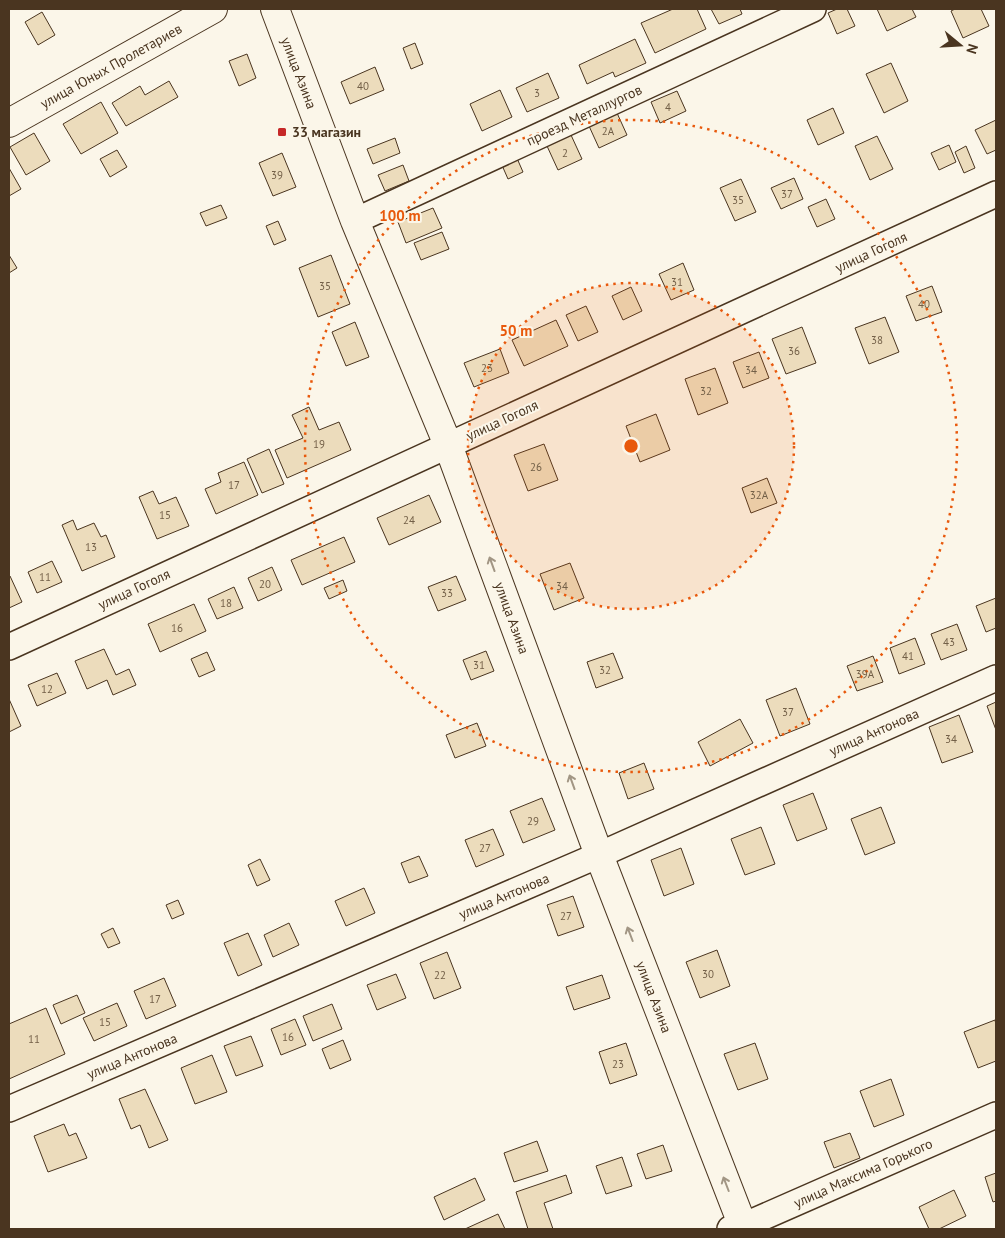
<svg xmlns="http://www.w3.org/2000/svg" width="1005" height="1238" font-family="'PT Sans',sans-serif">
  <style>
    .building { fill: #ecdcbc; stroke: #4a3520 }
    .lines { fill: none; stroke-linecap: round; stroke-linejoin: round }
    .minor-casing { stroke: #4a3520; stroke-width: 28 }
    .major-casing { stroke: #4a3520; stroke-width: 30 }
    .minor { stroke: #fbf6e9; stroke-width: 25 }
    .major { stroke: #fbf6e9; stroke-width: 28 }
    .oneway { stroke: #a29684 }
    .ring { fill: none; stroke: #e8590c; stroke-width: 2.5; stroke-dasharray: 2.5 5 }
    .poi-dot { fill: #c62828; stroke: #fbf6e9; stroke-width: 2 }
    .labels { text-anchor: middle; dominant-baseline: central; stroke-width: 4; stroke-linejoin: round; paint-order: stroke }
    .number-label { font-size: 11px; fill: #725f47 }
    .street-label { font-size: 14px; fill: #4a3520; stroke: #fbf6e9 }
    .poi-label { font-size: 14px; font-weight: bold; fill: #4a3520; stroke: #fbf6e9; text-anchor: start }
    .centre { fill: #e8590c; stroke: #fbf6e9; stroke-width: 2.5 }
    .ring-label { font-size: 15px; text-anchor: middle; font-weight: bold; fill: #e8590c; stroke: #fbf6e9; stroke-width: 4; stroke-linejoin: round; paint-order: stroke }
  </style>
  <rect width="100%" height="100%" fill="#fbf6e9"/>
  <path class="building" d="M673,9H697L706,29L655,53L641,23Z
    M711,9H740L742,14L719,24Z
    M837,9H847L855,26L837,34L828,13Z
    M877,9H912L916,17L887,31Z
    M955,9H981L989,26L963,38L951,11Z
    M42,12L55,35L38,45L25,22Z
    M635,39L646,63L615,77L613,72L587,84L579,65Z
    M415,43L423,64L411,69L403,48Z
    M247,54L256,78L239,86L229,61Z
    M891,63L908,101L884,113L866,74Z
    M375,67L384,90L350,104L341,82Z
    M548,73L559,98L527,112L516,88Z
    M169,81L178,97L126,126L112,103L140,86L145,95Z
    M500,90L512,117L482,131L470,104Z
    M677,91L686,111L660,123L651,102Z
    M101,102L118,133L81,154L63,124Z
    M833,108L844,133L818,145L807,120Z
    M617,113L627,135L599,148L589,126Z
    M996,120V150L987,154L975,130Z
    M34,133L50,161L26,175L10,147Z
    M571,135L582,159L558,170L547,146Z
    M877,136L893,169L870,180L855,146Z
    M395,138L400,153L373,164L367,149Z
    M949,145L956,162L939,170L931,153Z
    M966,146L975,168L964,173L955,152Z
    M117,150L127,167L110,177L100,159Z
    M282,153L296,187L273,196L259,163Z
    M516,156L523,172L508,179L501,163Z
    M403,165L409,181L385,191L378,175Z
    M9,168L21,189L9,196Z
    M794,178L803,199L781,209L771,188Z
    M741,179L756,212L735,221L720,188Z
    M826,199L835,219L817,227L808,207Z
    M221,205L227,218L206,226L200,213Z
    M433,208L442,228L406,243L398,222Z
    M278,221L286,240L274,245L266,226Z
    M442,232L449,249L421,260L414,243Z
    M9,255L17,268L9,273Z
    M331,255L350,304L318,317L299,268Z
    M683,263L694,290L671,300L659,274Z
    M932,286L942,312L916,321L906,296Z
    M631,287L642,311L623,320L612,296Z
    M586,306L598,332L578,341L566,315Z
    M885,317L899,352L869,364L855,328Z
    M556,320L568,346L524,366L512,340Z
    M355,322L369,357L346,366L332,332Z
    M802,327L816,363L786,374L772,339Z
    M500,349L509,373L474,387L464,363Z
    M759,352L769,378L743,388L733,362Z
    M715,368L728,403L698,415L685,379Z
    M309,407L319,430L339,422L351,450L287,478L275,450L303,438L292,415Z
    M656,414L670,450L640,462L626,426Z
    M544,444L558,480L528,491L514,455Z
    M269,449L284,484L262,493L247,459Z
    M244,462L258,495L216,514L205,489L221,482L218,473Z
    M767,478L777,503L751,513L742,488Z
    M153,491L159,504L176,497L189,526L157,539L139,497Z
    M429,495L441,522L389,545L377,518Z
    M73,520L77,530L94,523L101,537L106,535L115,557L82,571L62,525Z
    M344,537L355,562L302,585L291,560Z
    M52,561L62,582L37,593L28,572Z
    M570,563L584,598L554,610L540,574Z
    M272,567L282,590L258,601L248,578Z
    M9,576H10L22,602L9,608Z
    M456,576L466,600L438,611L428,587Z
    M343,580L347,591L329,599L324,588Z
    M234,587L243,608L217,619L208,599Z
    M996,598V628L986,632L976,606Z
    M194,604L206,631L160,652L148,624Z
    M957,624L967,650L941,660L931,634Z
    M915,638L925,664L899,674L890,648Z
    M104,649L116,675L129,669L136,685L113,695L107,680L87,689L75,661Z
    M486,651L494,671L471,680L463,660Z
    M207,652L215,670L199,677L191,659Z
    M613,653L623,678L596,688L587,662Z
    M873,656L883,682L857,691L847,666Z
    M57,673L66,693L37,706L28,685Z
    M796,688L810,724L780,736L766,700Z
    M9,699L21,726L9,732Z
    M996,702V730L987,706Z
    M959,715L973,752L942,763L929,727Z
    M740,719L753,743L710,766L698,742Z
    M477,723L486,746L455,758L446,735Z
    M644,763L654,789L628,799L619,773Z
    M813,793L827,829L797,841L783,805Z
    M542,798L555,830L523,843L510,811Z
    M881,807L895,843L865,855L851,819Z
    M761,827L775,864L745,875L731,839Z
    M493,829L504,855L476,867L465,840Z
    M681,848L694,884L664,896L651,860Z
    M419,856L428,876L409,883L401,863Z
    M260,859L270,880L257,886L248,865Z
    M364,888L375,913L346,926L335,901Z
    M573,896L584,927L558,936L547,905Z
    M178,900L184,914L172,919L166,905Z
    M289,923L299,945L273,957L264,935Z
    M113,928L120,943L108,948L101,934Z
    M248,933L262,965L238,976L224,943Z
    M717,950L730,986L700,998L686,962Z
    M447,952L461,988L434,999L420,963Z
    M396,974L406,998L377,1010L367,985Z
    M602,975L610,998L574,1010L566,987Z
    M164,978L176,1006L146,1019L134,991Z
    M77,995L85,1013L61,1024L53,1005Z
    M117,1003L127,1026L94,1041L83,1018Z
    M332,1004L342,1029L313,1041L303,1016Z
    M46,1008L65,1054L9,1079V1024Z
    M295,1019L306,1045L281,1055L271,1029Z
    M995,1020L996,1025V1061L978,1068L964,1032Z
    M251,1036L263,1066L236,1076L224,1046Z
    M343,1040L351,1060L330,1069L322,1049Z
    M626,1043L637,1075L610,1084L599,1052Z
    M755,1043L768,1079L738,1090L724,1054Z
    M212,1055L227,1092L195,1104L181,1068Z
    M891,1079L904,1115L874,1127L860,1091Z
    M145,1089L168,1140L149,1148L140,1125L131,1129L119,1099Z
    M64,1124L69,1136L76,1133L87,1158L48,1172L34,1136Z
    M850,1133L860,1158L834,1168L824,1142Z
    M537,1141L548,1171L514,1182L504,1153Z
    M663,1145L672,1171L646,1179L637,1154Z
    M622,1157L632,1186L606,1194L596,1166Z
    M996,1173V1201L993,1202L985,1177Z
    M566,1175L572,1193L544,1203L553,1229H528L516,1192Z
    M475,1178L485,1200L444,1220L434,1197Z
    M954,1190L966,1216L939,1229H929L919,1207Z
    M498,1214L505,1229H465Z"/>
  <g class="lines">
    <g class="minor-casing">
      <path id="minor" d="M355,221L813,9
        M9,647L996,194
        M9,1109L599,855L996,678
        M730,1229L743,1226L996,1115"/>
    </g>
    <g class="major-casing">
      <path id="major" d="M275,9L355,221L448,445L599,855L744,1229
        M9,123L213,9"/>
    </g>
    <use href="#minor" class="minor"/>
    <use href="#major" class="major"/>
  </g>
  <defs><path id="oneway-shaft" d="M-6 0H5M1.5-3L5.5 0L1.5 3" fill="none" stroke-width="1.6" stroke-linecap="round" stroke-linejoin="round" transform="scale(1.25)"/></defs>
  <g class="oneway">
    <use href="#oneway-shaft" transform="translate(492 564) rotate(-110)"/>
    <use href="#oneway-shaft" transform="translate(572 782) rotate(-110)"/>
    <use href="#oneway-shaft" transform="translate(630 934) rotate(-111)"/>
    <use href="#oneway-shaft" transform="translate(726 1184) rotate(-111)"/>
  </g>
  <circle cx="631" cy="446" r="163" fill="#e8590c" fill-opacity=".12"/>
  <g class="ring">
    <circle cx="631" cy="446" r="163"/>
    <circle cx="631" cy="446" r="326"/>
  </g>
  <rect class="poi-dot" x="277" y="127" width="10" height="10" rx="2.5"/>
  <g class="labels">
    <g class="number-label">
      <text x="363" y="86">40</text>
      <text x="537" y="93">3</text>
      <text x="668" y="107">4</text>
      <text x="608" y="131">2А</text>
      <text x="565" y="153">2</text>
      <text x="277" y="175">39</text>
      <text x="787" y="194">37</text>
      <text x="738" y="200">35</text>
      <text x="677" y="282">31</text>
      <text x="325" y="286">35</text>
      <text x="924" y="304">40</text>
      <text x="877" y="340">38</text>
      <text x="794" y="351">36</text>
      <text x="487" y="368">23</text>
      <text x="751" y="370">34</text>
      <text x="706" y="391">32</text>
      <text x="319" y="444">19</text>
      <text x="536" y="467">26</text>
      <text x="234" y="485">17</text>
      <text x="759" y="495">32А</text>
      <text x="165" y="515">15</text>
      <text x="409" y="520">24</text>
      <text x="91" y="547">13</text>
      <text x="45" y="577">11</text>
      <text x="265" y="584">20</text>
      <text x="562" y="586">34</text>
      <text x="447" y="593">33</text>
      <text x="226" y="603">18</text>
      <text x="177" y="628">16</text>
      <text x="949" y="642">43</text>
      <text x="908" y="656">41</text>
      <text x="479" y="665">31</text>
      <text x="605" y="670">32</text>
      <text x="865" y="674">39А</text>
      <text x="47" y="689">12</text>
      <text x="788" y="712">37</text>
      <text x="951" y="739">34</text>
      <text x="533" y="821">29</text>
      <text x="485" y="848">27</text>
      <text x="566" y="916">27</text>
      <text x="708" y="974">30</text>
      <text x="440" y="975">22</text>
      <text x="155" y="999">17</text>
      <text x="105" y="1022">15</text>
      <text x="288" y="1037">16</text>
      <text x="34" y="1039">11</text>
      <text x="618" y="1064">23</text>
    </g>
    <g class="street-label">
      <text transform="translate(111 66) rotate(-29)">улица Юных Пролетариев</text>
      <text transform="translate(299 73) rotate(69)">улица Азина</text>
      <text transform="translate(584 115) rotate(-25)">проезд Металлургов</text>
      <text transform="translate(871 252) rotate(-25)">улица Гоголя</text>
      <text transform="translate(502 420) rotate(-25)">улица Гоголя</text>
      <text transform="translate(134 589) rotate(-25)">улица Гоголя</text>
      <text transform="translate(512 618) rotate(70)">улица Азина</text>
      <text transform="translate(874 732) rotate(-24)">улица Антонова</text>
      <text transform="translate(504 896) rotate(-23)">улица Антонова</text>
      <text transform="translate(654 997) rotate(69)">улица Азина</text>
      <text transform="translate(132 1056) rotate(-23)">улица Антонова</text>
      <text transform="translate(863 1173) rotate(-24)">улица Максима Горького</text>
    </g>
    <g class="poi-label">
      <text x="292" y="132">33 магазин</text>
    </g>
  </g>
  <circle cx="631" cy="446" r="8" class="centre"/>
  <g class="ring-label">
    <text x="400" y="221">100 m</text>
    <text x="516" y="336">50 m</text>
  </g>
  <rect width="1005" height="1238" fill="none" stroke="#4a3520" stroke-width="20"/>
  <g transform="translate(960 45) rotate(108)" stroke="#fbf6e9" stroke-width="4" paint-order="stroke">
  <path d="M0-4L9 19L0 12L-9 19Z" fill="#4a3520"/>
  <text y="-8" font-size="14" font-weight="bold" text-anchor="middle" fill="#4a3520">N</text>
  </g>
</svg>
